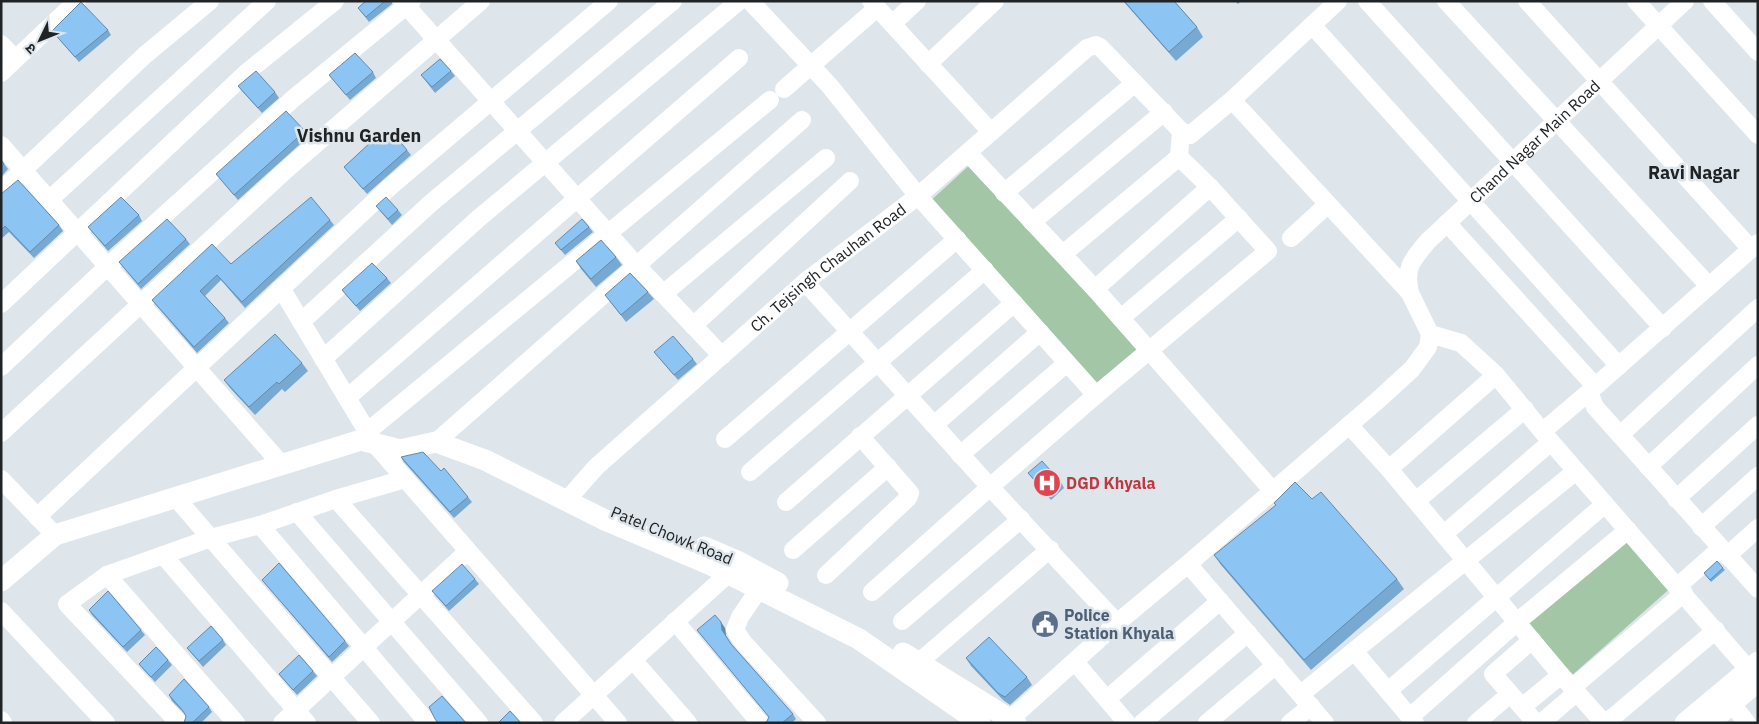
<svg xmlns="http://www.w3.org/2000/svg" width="1759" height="724" font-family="'IBM Plex Sans','Noto Sans Devanagari',sans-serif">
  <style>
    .green { fill: #a3c7a6 }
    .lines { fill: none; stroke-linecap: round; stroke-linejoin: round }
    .minor { stroke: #fff; stroke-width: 18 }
    .tertiary { stroke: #fff; stroke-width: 21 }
    .wall { fill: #78a9d2 }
    .shaded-wall { fill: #628aab }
    .building { fill: #8cc5f4; stroke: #628aab }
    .labels { text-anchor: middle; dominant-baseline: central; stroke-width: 5; stroke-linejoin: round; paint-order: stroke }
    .street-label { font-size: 16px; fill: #202325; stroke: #dee6ec }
    .health-label { font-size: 16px; font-weight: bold; fill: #be3a42; stroke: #dee6ec; text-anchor: start }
    .service-label { font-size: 16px; font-weight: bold; fill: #4e5e75; stroke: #dee6ec; text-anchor: start }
    .neighbourhood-label { font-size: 18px; font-weight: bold; fill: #202325; stroke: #dee6ec }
  </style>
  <rect width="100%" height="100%" fill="#dee6ec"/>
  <path class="green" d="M974,161L1147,345L1099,387L927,204Z
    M1631,535L1674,585L1570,677L1525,625Z"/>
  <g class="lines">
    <g class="minor">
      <path d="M402,1L637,266L722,356"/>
      <path d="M750,1L829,85L918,196L1096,395"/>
      <path d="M871,1L991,132"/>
      <path d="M1367,1L1663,328"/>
      <path d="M1446,1L1709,286"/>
      <path d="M1527,1L1751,249"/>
      <path d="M1636,1L1758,135"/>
      <path d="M1712,1L1758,52"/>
      <path d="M892,24L917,1"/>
      <path d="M1312,25L1619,366"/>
      <path d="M1,44L16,59"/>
      <path d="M928,64L995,1"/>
      <path d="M1,73L77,1"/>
      <path d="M784,89L877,8"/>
      <path d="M1,145L282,465"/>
      <path d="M968,153L1095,289L1273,491"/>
      <path d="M1,191L145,55L210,1"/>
      <path d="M1004,193L1135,83"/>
      <path d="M49,200L267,1"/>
      <path d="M1032,222L1164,112"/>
      <path d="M1447,223L1595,386"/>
      <path d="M1291,238L1328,204"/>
      <path d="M1758,243L1589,392L1595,407L1758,589"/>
      <path d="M1063,254L1179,157"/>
      <path d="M805,282L990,487L1096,395L1268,251L1210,187L1179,157L1181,131"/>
      <path d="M281,288L374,443L618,723"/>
      <path d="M1095,289L1210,187"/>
      <path id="s1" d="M1410,293C1404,268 1412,260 1428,241L1685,1"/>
      <path d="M663,294L826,158"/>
      <path d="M1,304L246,73L335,1"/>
      <path d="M1121,318L1239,218"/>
      <path d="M301,322L431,203L673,1"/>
      <path d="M693,326L850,181"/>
      <path d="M1430,334L1461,343L1496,375L1551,442L1749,670"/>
      <path d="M323,359L479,218L739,1"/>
      <path d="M1,367L108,266L294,98L412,1"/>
      <path d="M347,398L739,58"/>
      <path d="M934,425L1040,332"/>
      <path d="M1349,425L1389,469L1561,675L1604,723"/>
      <path d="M1543,431L1589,392"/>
      <path d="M367,432L770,100"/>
      <path d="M1,433L287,169L481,1"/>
      <path d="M1620,435L1758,308"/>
      <path d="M725,439L957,239"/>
      <path d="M436,442L802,120"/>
      <path d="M960,455L1067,363"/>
      <path d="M1648,467L1758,365"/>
      <path d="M1389,469L1496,375"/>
      <path d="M750,472L985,270"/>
      <path d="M1,479L55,535"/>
      <path d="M176,498L371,723"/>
      <path d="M336,499L534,723"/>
      <path d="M1676,499L1758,425"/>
      <path id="s2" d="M567,500L596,467L805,282L918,196L1087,48L1096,45L1100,47L1181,131L1190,135L1232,100L1338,1"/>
      <path d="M1416,501L1525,409"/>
      <path d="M786,502L1014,303"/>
      <path d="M297,512L479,723"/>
      <path d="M37,517L391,186L609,1"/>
      <path d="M260,525L428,723"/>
      <path d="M1701,527L1758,476"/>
      <path d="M1444,534L1551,442"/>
      <path d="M793,550L888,467"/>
      <path d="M163,555L307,723"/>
      <path d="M1727,556L1758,528"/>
      <path d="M1188,564L1325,723"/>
      <path d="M107,575L236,723"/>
      <path d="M826,575L908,498L910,493L860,436"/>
      <path d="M1678,586L1720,549"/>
      <path d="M759,589L740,617L735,630L743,642L817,723"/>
      <path d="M872,592L990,487L1117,623"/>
      <path d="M1,611L106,723"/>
      <path d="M675,621L760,723"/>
      <path d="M902,621L1021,519"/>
      <path d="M1532,640L1493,674L1536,723"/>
      <path d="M1354,651L1415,723"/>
      <path d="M633,660L688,723"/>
      <path d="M1075,662L1127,723"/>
      <path d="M918,663L1050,549"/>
      <path d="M1573,687L1684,593"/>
      <path d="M1388,691L1605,504"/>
      <path d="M1301,694L1576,471"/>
      <path d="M1107,699L1220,601"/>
      <path d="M1732,704L1747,723"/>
      <path d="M1522,707L1561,675"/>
      <path d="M1410,717L1517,622L1628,530"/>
      <path d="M1,720L3,723"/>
      <path d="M179,723L67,604L107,575L211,538L260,525L336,499L405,479"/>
      <path d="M282,723L468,551"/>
      <path d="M563,723L728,574"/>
      <path d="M1006,723L1117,623L1188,564L1377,401L1412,369L1428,347L1430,334L1410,293L1232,100"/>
      <path d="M1142,723L1248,633"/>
      <path d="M1207,723L1276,665"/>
      <path d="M1290,723L1311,706"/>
      <path d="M1476,723L1510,694"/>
      <path d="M1541,723L1577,692"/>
      <path d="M1606,723L1716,630"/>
    </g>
    <path class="tertiary" d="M704,547L739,562L778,583
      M1,581L55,535L361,440L400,450L436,442L485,460L605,520L709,564L859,639L980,723
      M903,653L1016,723
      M1685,723L1758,662
      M1709,723L1758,681"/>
  </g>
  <path class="wall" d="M366,1H392V4L369,22L358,8Z
    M1123,1H1174L1197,27L1203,37L1176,61Z
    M1235,1H1241L1238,4Z
    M108,30L111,35L79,62L52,31Z
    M451,71L455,76L435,93L421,75Z
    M373,72L376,78L350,100L329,75Z
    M238,86L275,92L279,98L262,113L242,91Z
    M305,131L309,136L238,200L216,174Z
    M374,144L407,150L411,155L367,194L344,167Z
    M1,160L8,169L1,177Z
    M1,194L59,225L63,231L34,258L9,232L1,239Z
    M376,206L398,210L402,215L392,225Z
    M139,215L142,221L108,251L88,227Z
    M330,220L334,225L245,308L221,280L205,296L225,318L229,323L197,353L156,305L152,300Z
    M589,227L593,232L565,255L555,243Z
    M186,239L190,244L141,289L119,262Z
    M616,257L622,265L596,287L581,269L576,261Z
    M387,278L391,283L360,311L342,290Z
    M648,292L654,299L626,322L605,295Z
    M654,352L693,359L697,364L678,380Z
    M302,363L308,371L285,392L282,389L255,415L230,388L224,380Z
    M401,457L441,471L468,497L472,502L454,518L404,462Z
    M1028,473L1061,482L1064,488L1051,500L1032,478Z
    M1312,499L1397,579L1404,589L1311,670L1221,565L1214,555L1276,506L1274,503Z
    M1723,568L1725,570L1711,582L1704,573Z
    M475,579L479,584L449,611L432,591Z
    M262,580L345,641L349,646L332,662Z
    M89,610L141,630L145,635L127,652L92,615Z
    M725,628L726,636L732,645L793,714L796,719L792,723H766L769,717L697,630Z
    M223,640L226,645L203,667L187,648Z
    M966,658L1027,677L1032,685L1010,705L1003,700L971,666Z
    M168,660L172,665L155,682L143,669L139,664Z
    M313,671L317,676L297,695L279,674Z
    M169,695L209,707L212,712L201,723H184L186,716L185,714L172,701Z"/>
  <path class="shaded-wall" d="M721,622L725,628L726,636L722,630Z"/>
  <path class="building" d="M366,1H385L366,17L358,8Z
    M1124,1H1174L1197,27L1169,52Z
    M81,2L108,30L75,57L52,31Z
    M355,53L373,72L346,95L329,75Z
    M440,59L451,71L432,87L421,75Z
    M256,71L275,92L258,108L238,86Z
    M286,111L305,131L234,195L216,174Z
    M390,130L407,150L363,189L344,167L372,141L374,144Z
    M1,160L4,164L1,167Z
    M18,180L59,225L30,252L5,226L1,230V194Z
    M121,197L139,215L105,246L88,227Z
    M311,197L330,220L242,302L217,275L200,291L225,318L194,347L152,300L212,244L231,264Z
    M386,197L398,210L388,219L376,206Z
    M167,219L186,239L138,284L119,262Z
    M582,219L589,227L561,250L555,243Z
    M601,240L616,257L591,279L576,261Z
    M372,263L387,278L356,306L342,290Z
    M630,273L648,292L621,315L605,295Z
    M275,334L302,363L279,384L277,382L249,407L224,380Z
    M673,336L693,359L674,375L654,352Z
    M423,452L441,471L444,468L468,497L450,512L401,457Z
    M1042,461L1061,482L1047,494L1028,473Z
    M1295,482L1312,499L1321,492L1397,579L1304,660L1214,555L1276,505L1274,503Z
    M1717,561L1723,568L1710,580L1704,573Z
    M279,563L345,641L329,657L262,580Z
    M462,564L475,579L446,606L432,591Z
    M108,591L141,630L123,647L89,610Z
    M715,615L721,622L722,630L731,644L793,714L782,723H766L769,717L697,630Z
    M211,626L223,640L199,661L187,648Z
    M989,637L1027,677L1005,697L998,693L966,658Z
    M156,647L168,660L151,677L139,664Z
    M299,655L313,671L293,690L279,674Z
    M184,679L209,707L192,723H184L186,716L183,711L169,695Z
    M442,696L466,723H438L435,719L429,707Z
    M510,711L521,723H498Z"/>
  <defs>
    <g id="hospital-disc" transform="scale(1.4375)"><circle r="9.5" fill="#e0444e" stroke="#dee6ec"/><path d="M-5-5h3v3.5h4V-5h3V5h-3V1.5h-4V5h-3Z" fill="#fff"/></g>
    <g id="civic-disc" transform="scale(1.4375)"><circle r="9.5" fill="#5c6f8a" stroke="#dee6ec"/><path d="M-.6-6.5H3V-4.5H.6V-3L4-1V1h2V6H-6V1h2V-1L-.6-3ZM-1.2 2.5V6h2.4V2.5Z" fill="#fff"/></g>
  </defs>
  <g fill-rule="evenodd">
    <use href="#hospital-disc" x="1047" y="483"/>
    <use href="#civic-disc" x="1045" y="624"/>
  </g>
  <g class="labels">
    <g class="street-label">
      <text stroke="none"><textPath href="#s1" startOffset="204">Chand Nagar Main Road</textPath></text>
      <text stroke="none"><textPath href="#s2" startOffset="350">Ch. Tejsingh Chauhan Road</textPath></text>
      <text transform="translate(672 535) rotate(22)">Patel Chowk Road</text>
    </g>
    <g class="health-label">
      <text x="1066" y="483">DGD Khyala</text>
    </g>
    <g class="service-label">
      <text x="1064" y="615">Police<tspan x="1064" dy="18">Station Khyala</tspan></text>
    </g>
    <g class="neighbourhood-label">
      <text x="359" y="135">Vishnu Garden</text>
      <text x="1694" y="172">Ravi Nagar</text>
    </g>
  </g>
  <rect width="1759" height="724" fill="none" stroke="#202325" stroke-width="5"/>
  <g transform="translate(40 40) rotate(227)" stroke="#dee6ec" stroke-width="4" paint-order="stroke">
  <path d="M0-4L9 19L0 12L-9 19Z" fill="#202325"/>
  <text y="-8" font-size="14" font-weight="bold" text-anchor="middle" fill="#202325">उ</text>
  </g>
</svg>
